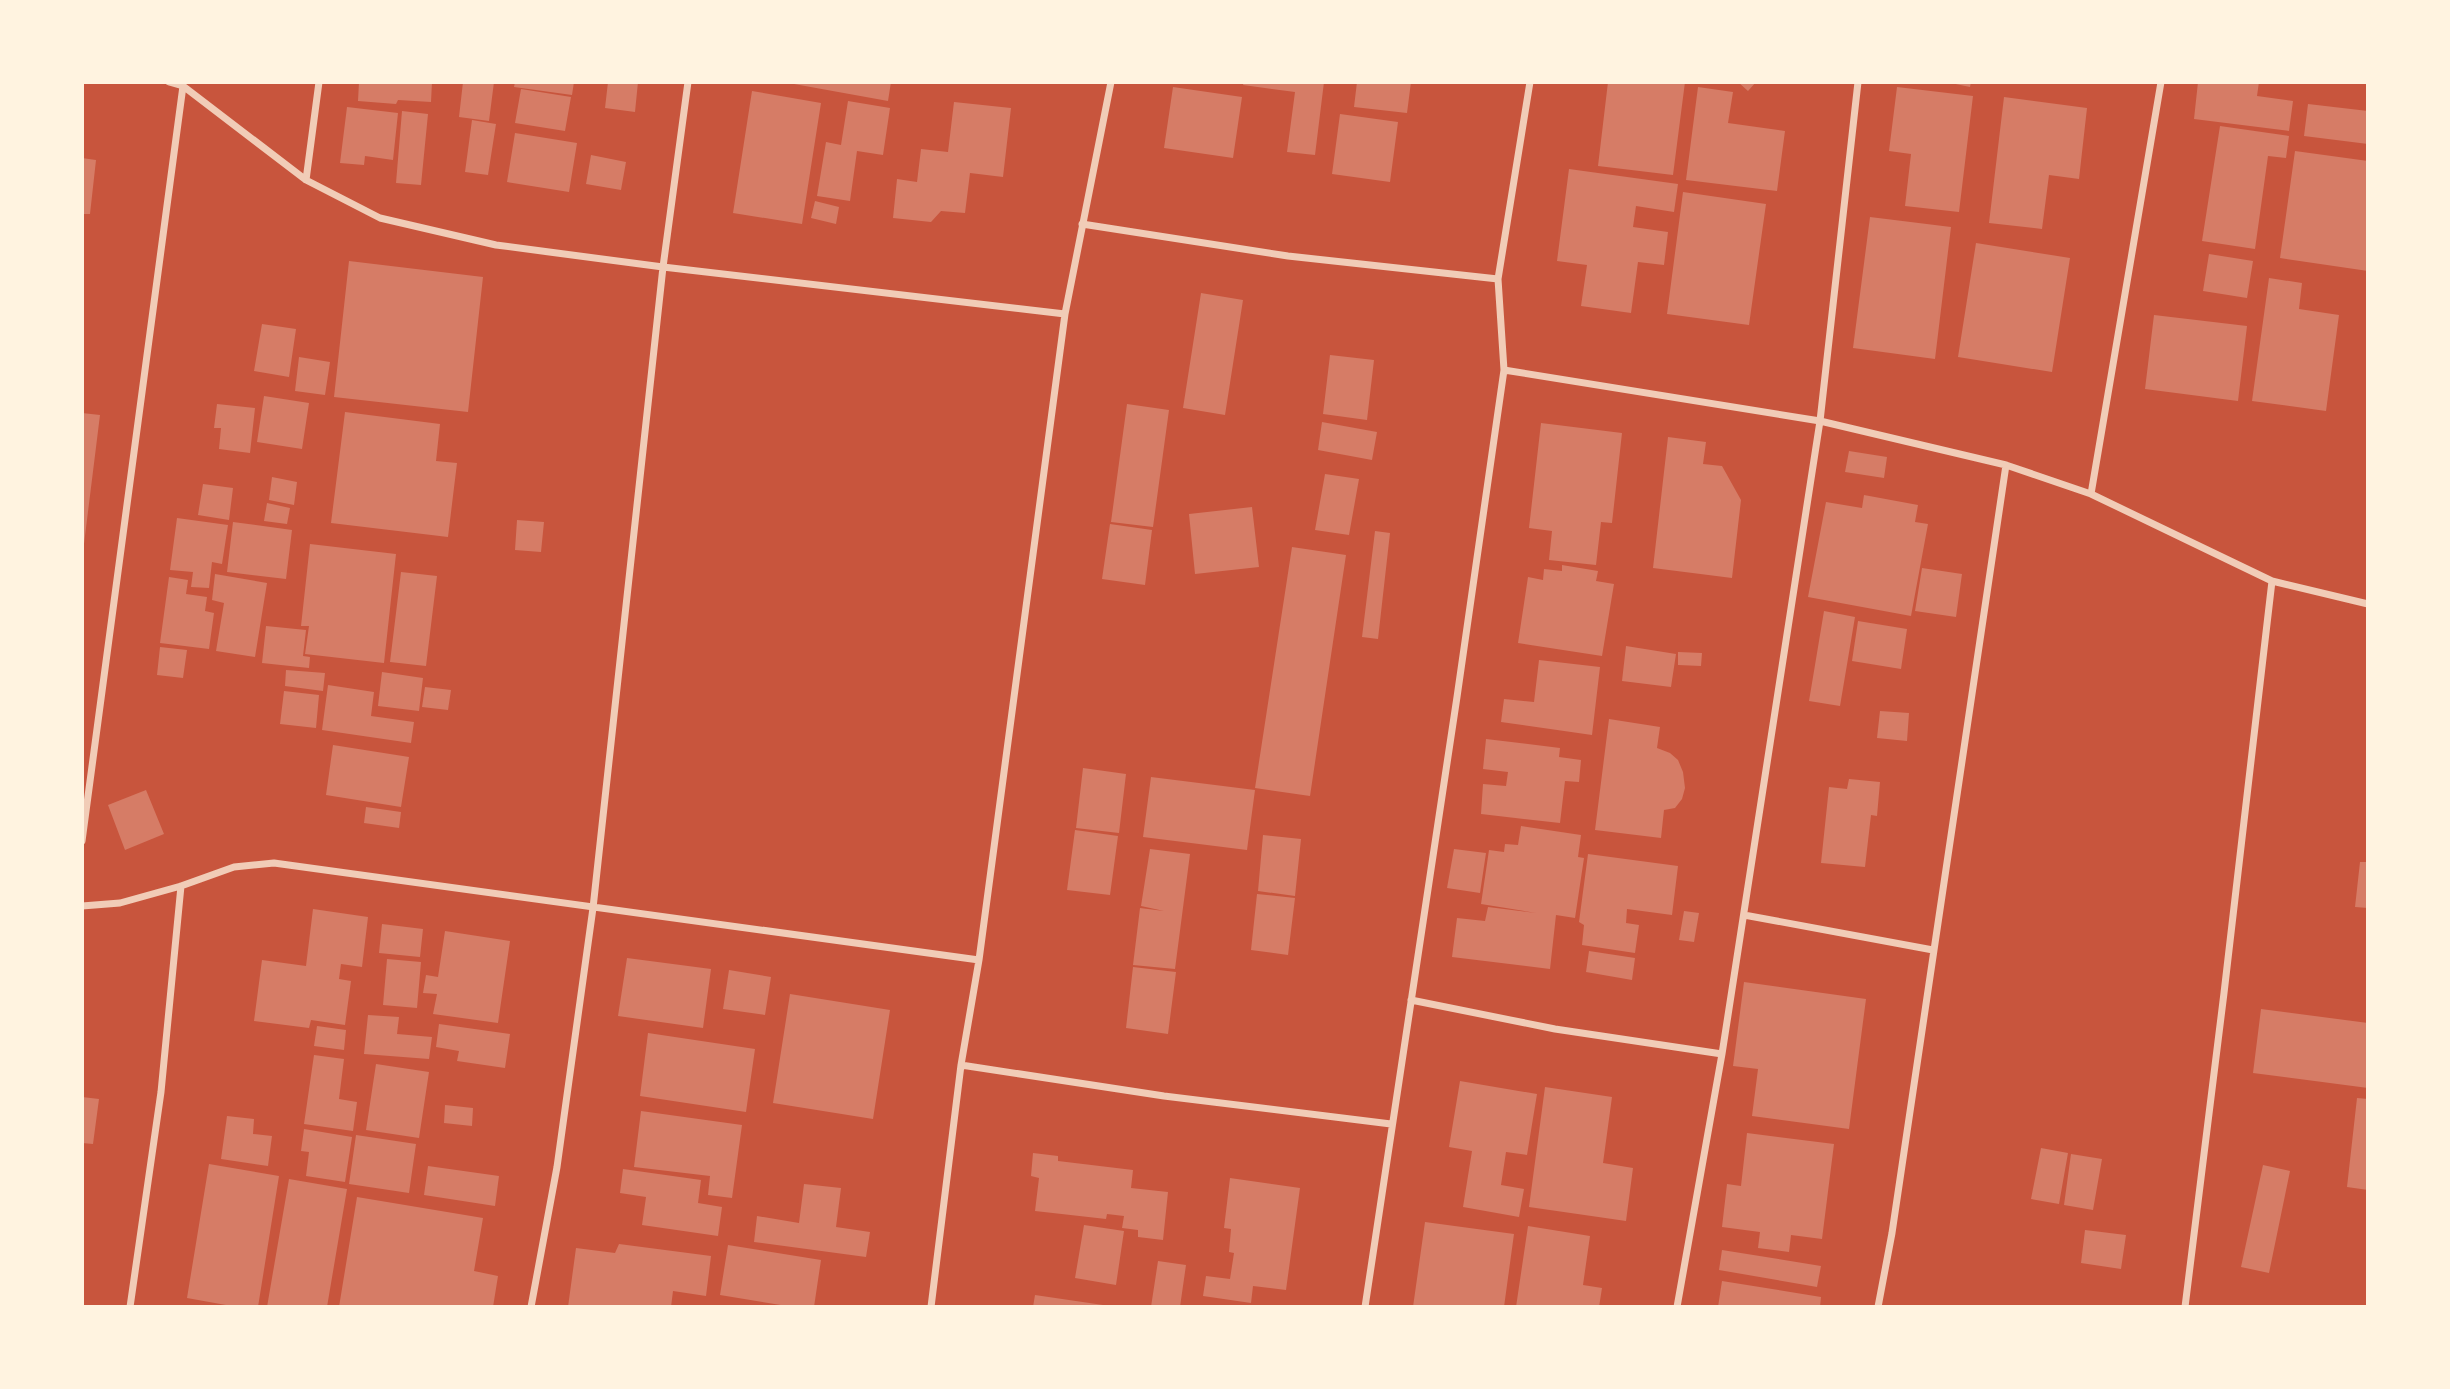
<svg xmlns="http://www.w3.org/2000/svg" width="2450" height="1389" font-family="'PT Serif',serif">
  <style>
    .building { fill: #d67c66 }
    .lines { fill: none; stroke-linecap: round; stroke-linejoin: round }
    .minor { stroke: #f1ccb7; stroke-width: 7 }
  </style>
  <rect width="100%" height="100%" fill="#c8553d"/>
  <path class="building" d="M359,82H432L431,102L398,100L396,104L358,101Z
    M463,82H494L489,121L459,117Z
    M515,82H574L572,95L514,87Z
    M608,82H638L635,112L605,108Z
    M783,82H891L888,101Z
    M1244,82H1324L1315,155L1287,152L1295,92L1243,85Z
    M1357,82H1411L1407,113L1354,107Z
    M1608,82H1685L1673,175L1598,166Z
    M1738,82H1756L1748,91Z
    M1946,82H1971L1970,87Z
    M2198,82H2259L2257,96L2293,101L2289,131L2194,119Z
    M1173,87L1242,97L1233,158L1164,148Z
    M1698,87L1733,92L1728,123L1785,131L1777,191L1686,180Z
    M1897,87L1973,96L1959,212L1905,206L1911,154L1889,151Z
    M521,89L571,97L565,131L515,123Z
    M752,91L821,103L802,224L733,213Z
    M2004,97L2087,108L2079,179L2049,175L2042,229L1989,223Z
    M848,101L890,108L883,155L857,151L850,201L817,196L826,142L841,145Z
    M954,102L1011,108L1003,177L970,173L965,213L941,211L931,222L893,218L897,179L917,182L921,149L948,152Z
    M2308,104L2368,111V144L2304,136Z
    M347,107L398,113L393,160L365,156L364,165L340,163Z
    M402,111L428,114L421,185L396,183Z
    M1340,114L1398,122L1390,182L1332,174Z
    M472,120L496,124L488,175L465,172Z
    M2220,126L2289,136L2286,158L2268,156L2255,249L2202,241Z
    M515,133L577,143L569,192L507,182Z
    M2295,151L2368,161V271L2280,258Z
    M591,155L626,162L621,190L586,184Z
    M82,158L96,160L90,214H82Z
    M1569,169L1678,184L1674,212L1636,206L1633,227L1668,232L1664,265L1638,262L1631,313L1581,306L1587,265L1557,261Z
    M1683,192L1766,204L1749,325L1667,314Z
    M815,201L839,207L836,224L811,218Z
    M1870,217L1951,227L1935,359L1853,348Z
    M1976,243L2070,258L2052,372L1958,357Z
    M2209,254L2253,261L2247,298L2203,291Z
    M349,261L483,277L468,412L334,397Z
    M2269,278L2302,283L2299,309L2339,315L2326,411L2252,401Z
    M1201,293L1243,300L1225,415L1183,408Z
    M2154,315L2247,326L2238,401L2145,389Z
    M262,324L296,329L289,377L254,371Z
    M1330,355L1374,360L1367,420L1323,414Z
    M299,357L330,362L325,395L295,391Z
    M264,396L309,403L302,449L257,442Z
    M217,404L255,408L250,453L219,449L221,428H214Z
    M1127,404L1169,410L1153,527L1111,522Z
    M345,412L440,424L436,461L457,463L448,537L331,523Z
    M82,413L100,415L84,544H82Z
    M1322,422L1377,432L1372,460L1318,450Z
    M1541,423L1622,433L1612,523L1601,522L1596,565L1549,560L1552,531L1529,528Z
    M1668,437L1706,442L1703,464L1722,466L1741,500L1732,578L1653,568Z
    M1849,451L1887,457L1884,478L1845,472Z
    M1325,474L1359,479L1349,535L1315,530Z
    M272,477L297,482L294,505L269,500Z
    M203,484L233,488L229,520L198,515Z
    M1864,495L1918,505L1915,522L1928,524L1911,616L1808,597L1826,502L1862,508Z
    M267,503L290,508L287,524L264,521Z
    M1252,507L1259,567L1195,574L1189,514Z
    M177,518L228,525L222,564L212,562L209,588L191,587L193,572L170,570Z
    M517,520L544,522L541,552L515,550Z
    M233,522L292,530L286,579L227,572Z
    M1110,524L1152,530L1145,585L1102,579Z
    M1375,531L1390,533L1378,639L1362,637Z
    M310,544L396,554L384,663L305,654L309,626H301Z
    M1292,547L1346,555L1310,796L1255,788Z
    M1562,565L1598,571L1596,581L1614,584L1602,656L1518,643L1528,577L1543,580L1544,569L1562,571Z
    M1922,568L1962,574L1956,617L1915,611Z
    M401,572L437,576L426,666L390,662Z
    M215,574L267,583L255,657L216,651L224,603L212,600Z
    M169,577L188,580L186,594L207,597L205,611L214,613L209,649L160,643Z
    M1824,611L1855,617L1840,706L1809,701Z
    M1858,621L1907,629L1901,669L1852,661Z
    M266,626L306,630L303,656L310,657L309,668L262,663Z
    M1626,646L1676,654L1671,687L1622,681Z
    M160,647L187,650L183,678L157,675Z
    M1678,652L1702,653L1701,666L1678,665Z
    M1539,660L1600,667L1592,735L1501,722L1504,699L1534,702Z
    M286,670L325,673L323,691L285,686Z
    M382,672L423,678L419,711L378,706Z
    M328,685L374,692L371,716L414,722L411,743L322,730Z
    M425,687L451,690L448,710L422,707Z
    M284,691L319,695L316,728L280,724Z
    M1880,711L1909,713L1907,741L1877,738Z
    M1609,719L1660,727L1657,748L1670,753L1678,760L1683,772L1685,788L1682,799L1675,808L1664,810L1661,838L1595,830Z
    M1486,739L1560,748L1559,757L1581,760L1579,782L1565,781L1560,823L1481,814L1483,784L1506,786L1508,772L1483,769Z
    M333,745L409,757L401,807L326,795Z
    M1083,768L1126,774L1119,833L1076,828Z
    M1151,777L1255,790L1247,850L1143,837Z
    M1849,779L1880,782L1877,816L1871,815L1865,867L1821,863L1829,787L1847,789Z
    M146,790L164,834L125,850L108,805Z
    M366,807L401,812L399,828L364,823Z
    M1521,826L1581,835L1578,857L1584,858L1575,918L1556,915L1550,969L1452,957L1457,918L1485,921L1488,907L1536,913L1481,904L1489,850L1504,852L1505,844L1518,845Z
    M1075,830L1118,836L1110,895L1067,890Z
    M1263,835L1301,839L1295,896L1258,891Z
    M1150,849L1190,854L1175,969L1133,965L1140,908L1164,911L1141,906Z
    M1454,849L1486,853L1480,893L1447,888Z
    M1588,854L1678,866L1672,915L1627,909L1626,923L1639,925L1635,953L1582,945L1584,925L1579,922Z
    M2360,862H2368V908L2355,907Z
    M1257,894L1295,898L1288,955L1251,950Z
    M313,909L368,917L362,967L341,964L339,979L351,981L345,1025L311,1020L309,1028L254,1021L262,960L306,966Z
    M1684,911L1699,913L1694,942L1679,940Z
    M382,924L423,929L420,957L379,953Z
    M445,931L510,941L498,1023L433,1014L437,994L423,993L426,975L438,977Z
    M1589,951L1635,958L1632,980L1586,972Z
    M627,958L711,969L703,1028L618,1016Z
    M387,959L421,962L417,1008L383,1005Z
    M1133,967L1176,972L1168,1034L1126,1028Z
    M729,970L771,977L765,1015L723,1009Z
    M1744,982L1866,999L1849,1129L1752,1116L1758,1069L1733,1066Z
    M790,994L890,1010L873,1119L773,1103Z
    M2261,1009L2368,1023V1088L2253,1073Z
    M368,1015L399,1017L397,1034L432,1037L429,1059L364,1054Z
    M439,1024L510,1034L505,1068L457,1061L459,1051L436,1047Z
    M317,1026L346,1030L344,1050L314,1046Z
    M648,1033L755,1049L746,1112L640,1096Z
    M314,1055L344,1059L339,1099L357,1102L353,1131L304,1124Z
    M376,1064L429,1072L419,1138L366,1130Z
    M1460,1081L1537,1094L1527,1155L1506,1152L1501,1185L1524,1189L1519,1217L1463,1207L1472,1151L1449,1147Z
    M1545,1087L1612,1097L1603,1163L1633,1168L1626,1221L1529,1207Z
    M82,1097L99,1099L93,1144L82,1143Z
    M2357,1098L2368,1099V1190L2347,1187Z
    M445,1105L473,1108L472,1126L444,1123Z
    M641,1111L742,1125L732,1198L708,1195L710,1176L634,1167Z
    M227,1116L254,1119L253,1134L272,1136L268,1166L221,1159Z
    M304,1129L352,1137L345,1182L306,1176L309,1152L301,1151Z
    M1747,1133L1834,1144L1822,1239L1791,1235L1789,1252L1758,1248L1760,1232L1722,1227L1727,1184L1741,1186Z
    M356,1135L416,1144L409,1193L349,1184Z
    M2041,1148L2068,1153L2059,1204L2031,1199Z
    M1033,1153L1058,1156V1161L1133,1170L1131,1188L1168,1192L1163,1240L1138,1237V1230L1122,1228L1124,1216L1107,1214L1106,1219L1035,1211L1039,1178L1031,1176Z
    M2071,1154L2102,1159L2093,1210L2064,1205Z
    M209,1164L279,1176L258,1307H237L187,1298Z
    M2263,1165L2290,1171L2269,1273L2241,1267Z
    M428,1166L499,1176L495,1206L424,1195Z
    M623,1169L701,1180L698,1203L722,1207L718,1236L642,1225L646,1197L620,1193Z
    M1230,1178L1300,1188L1286,1290L1253,1286L1251,1303L1203,1296L1206,1276L1230,1279L1234,1253L1229,1252L1231,1229L1224,1228Z
    M289,1179L347,1189L327,1307H267Z
    M804,1184L841,1188L836,1227L870,1232L866,1257L754,1242L757,1216L799,1223Z
    M357,1197L483,1218L474,1271L498,1276L493,1307H339Z
    M1425,1222L1514,1234L1504,1307H1413Z
    M1084,1225L1124,1231L1116,1285L1075,1278Z
    M1528,1226L1590,1236L1583,1285L1602,1288L1599,1307H1516Z
    M2085,1230L2126,1235L2121,1269L2081,1263Z
    M619,1244L711,1256L706,1296L673,1291L671,1307H568L576,1248L615,1253Z
    M728,1245L821,1260L814,1307H793L720,1295Z
    M1722,1250L1821,1266L1817,1287L1719,1270Z
    M1158,1261L1186,1265L1180,1307H1151Z
    M1722,1281L1821,1297L1820,1307H1718Z
    M1035,1295L1103,1305V1307H1033Z"/>
  <g class="lines">
    <path class="minor" d="M169,82L183,86L306,180L380,218L496,245L663,267L1065,314
      M306,180L319,82
      M1082,224L1288,256L1498,279
      M1504,370L1820,421L2006,465L2091,494L2272,581L2368,604
      M2091,494L2161,82
      M82,841L183,86
      M82,906L120,903L181,886L234,867L274,863L979,960
      M1744,915L1933,950
      M1411,1000L1555,1029L1722,1054
      M961,1065L1164,1096L1391,1124
      M130,1307L161,1092L181,886
      M531,1307L557,1167L593,908L663,267L688,82
      M931,1307L961,1065L979,960L1065,314L1111,82
      M1365,1307L1457,697L1504,370L1498,279L1530,82
      M1677,1307L1722,1054L1820,421L1858,82
      M1878,1307L1892,1233L2006,465
      M2185,1307L2224,993L2272,581"/>
  </g>
  <rect width="2450" height="1389" fill="none" stroke="#fff3e0" stroke-width="168"/>
</svg>
